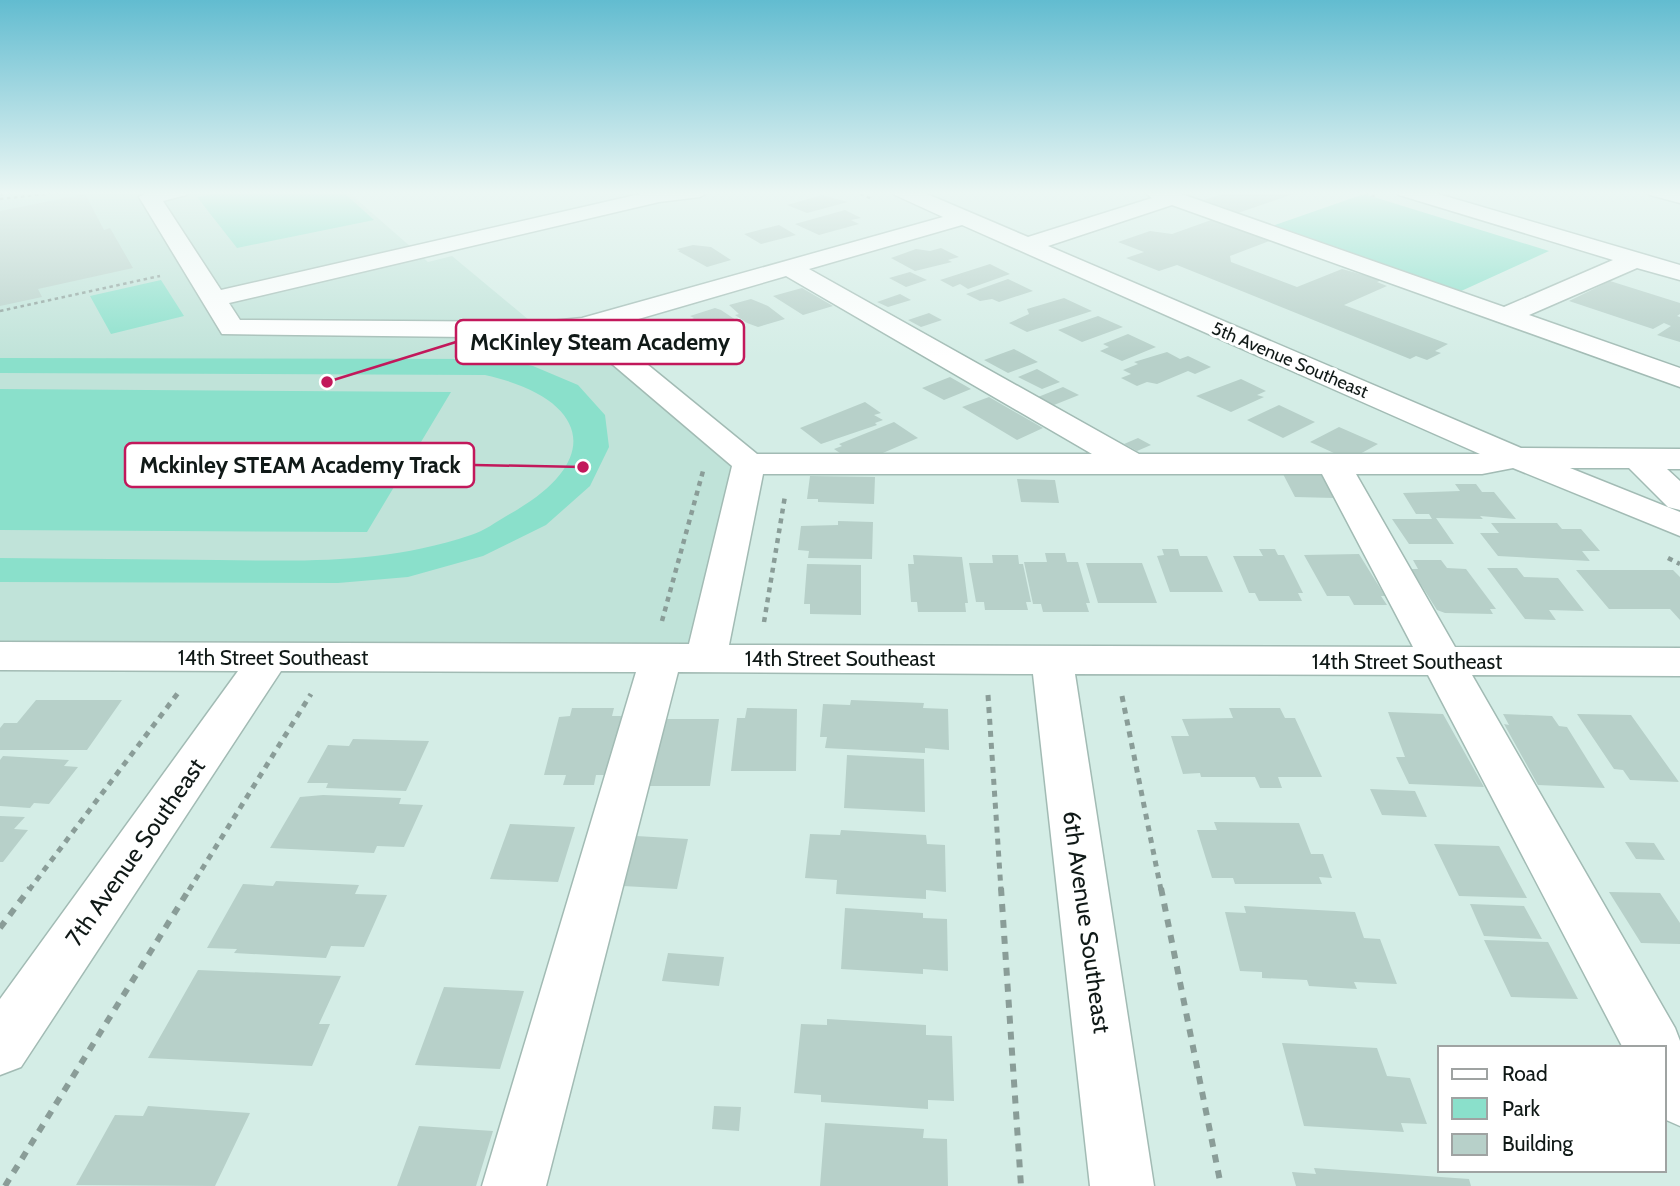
<svg xmlns="http://www.w3.org/2000/svg" width="1680" height="1186" font-family="Cabin,sans-serif">
  <style>
    .built { fill: #c0e3d9 }
    .green { fill: #8ae0cb }
    .building { fill: #b7d0c9 }
    .lines { fill: none; stroke-linecap: round; stroke-linejoin: round }
    .minor-casing { stroke: #a2bbb4; stroke-width: 3 }
    .path-far3 { stroke: #8a9d98; stroke-width: 2.5; stroke-dasharray: 3.5 3.5; stroke-linecap: butt }
    .path-far2 { stroke: #8a9d98; stroke-width: 4.5; stroke-dasharray: 5 5; stroke-linecap: butt }
    .path-far1 { stroke: #8a9d98; stroke-width: 5; stroke-dasharray: 6 6; stroke-linecap: butt }
    .path { stroke: #8a9d98; stroke-width: 6; stroke-dasharray: 8 8; stroke-linecap: butt }
    .minor { fill: #fff; fill-rule: evenodd }
    .labels { text-anchor: middle; dominant-baseline: central; stroke-width: 6; stroke-linejoin: round; paint-order: stroke }
    .far-street-label { font-size: 18px; fill: #101917; stroke: #fff }
    .street-label { font-size: 21px; fill: #101917; stroke: #fff }
    .near-street-label { font-size: 24px; fill: #101917; stroke: #fff }
    .leader { fill: none; stroke: #c2185b; stroke-width: 2.5 }
    .callout-dot { fill: #c2185b; stroke: #fff; stroke-width: 2.5 }
    .callout { fill: #fff; stroke: #c2185b; stroke-width: 2.5 }
    .callout-label { font-size: 23px; text-anchor: middle; font-weight: bold; fill: #101917 }
  </style>
  <rect width="100%" height="100%" fill="#d4ede6"/>
  <path class="built" d="M0,191H347L428,262L452,256L541,330L584,326L749,464L706,658L0,656Z"/>
  <path class="green" d="M228,191H342L374,220L237,248L197,197Z
    M1364,194L1549,251L1459,292L1269,227Z
    M161,280L184,316L111,334L90,296Z
    M0,358L500,359L533,366L578,385L605,415L609,447L590,486L546,525L483,556L408,577L338,583L0,582V558C73,559 146,559 218,560C308,561 384,564 471,535C484,531 496,522 508,515C607,461 589,398 485,375L0,373Z
    M0,389L451,392L367,532L0,530Z"/>
  <path class="building" d="M1233,191H1302L1235,214L1200,201Z
    M85,194L104,230L110,228L133,268L38,289L42,297L0,306V211Z
    M822,195L848,202L807,213L787,205Z
    M845,210L861,218L851,220L859,224L819,235L795,224Z
    M1214,219L1272,240L1230,256L1231,262L1297,287L1342,269L1382,280L1377,282L1387,286L1344,305L1448,344L1435,351L1441,353L1427,360L1416,356L1410,359L1177,265L1159,271L1126,258L1144,252L1118,242L1150,231L1172,234Z
    M779,225L796,235L761,244L744,234Z
    M693,245L711,247L731,260L707,267L678,251H680L677,249Z
    M941,248L959,257L948,260L952,262L915,271L891,258L916,249L930,251Z
    M990,264L1010,274L968,289L960,284L953,287L940,280Z
    M910,272L927,280L906,287L889,278Z
    M1008,279L1033,291L999,302L992,299L980,301L966,294Z
    M1610,281L1680,303V314L1677,316L1680,317V342L1657,335L1671,326L1664,323L1653,329L1569,301Z
    M802,288L833,306L803,315L773,296Z
    M900,294L911,300L888,307L877,302Z
    M1064,298L1092,311L1027,332L1009,323L1029,314L1027,309Z
    M751,299L768,306L785,319L758,327L747,323L735,315L739,314L729,305Z
    M715,308L721,310L742,324L710,334L690,320L694,318L690,316Z
    M929,313L942,320L921,327L908,320Z
    M1098,316L1123,327L1082,342L1058,330Z
    M1128,334L1156,347L1122,361L1100,351L1109,347L1103,344Z
    M1014,349L1038,362L1008,373L984,360Z
    M1167,352L1180,359L1188,356L1211,367L1195,374L1188,371L1157,384L1147,382L1137,386L1121,378L1131,374L1123,370L1138,364L1134,362Z
    M1037,369L1060,382L1042,389L1018,377Z
    M950,377L971,389L944,400L922,388Z
    M1241,379L1266,391L1257,395L1264,397L1231,412L1196,396Z
    M1063,387L1079,395L1054,405L1038,397Z
    M989,397L1043,428L1017,440L962,407Z
    M865,402L881,413L874,415L883,420L875,423L877,425L821,444L800,428Z
    M1279,405L1315,422L1283,438L1247,420Z
    M894,422L918,438L864,461L850,460L834,449L842,446L839,444Z
    M1339,427L1378,444L1349,460L1310,442Z
    M1138,438L1151,445L1137,451L1124,444Z
    M1283,474L1322,475L1335,498L1295,497Z
    M810,476L875,477L874,504L818,502V499H807Z
    M1017,479L1055,480L1059,503L1021,502Z
    M1455,484H1476L1482,492H1494L1516,519L1480,516L1483,519L1436,518L1454,544H1409L1392,519H1432L1429,514H1416L1403,493L1460,491Z
    M838,521L873,522L872,559L808,558L809,551L798,550L801,526L838,525Z
    M1491,523H1557L1562,529H1581L1600,551H1582L1590,561L1498,556L1480,533H1499Z
    M1162,549H1178L1180,556H1207L1223,592H1170L1157,556L1164,555Z
    M1259,549H1275L1278,555H1284L1303,593H1298L1302,601H1259L1255,593H1249L1233,556H1263Z
    M1045,553H1065L1067,562H1078L1090,603H1086L1089,612H1043L1041,604H1033L1024,562H1047Z
    M1359,554L1385,596H1381L1387,605H1354L1349,596H1327L1304,555Z
    M913,555L962,557L968,603H965L966,612H918L917,602H911L908,564H914Z
    M992,555H1018L1019,564H1023L1031,602H1026L1028,610H985L984,602H976L969,563H993Z
    M1413,560H1441L1447,568L1466,569L1496,609H1490L1493,614L1445,613L1437,610L1411,569H1418Z
    M1086,563H1142L1157,603H1098Z
    M807,564L861,565V615L810,614V604H804Z
    M1487,568H1517L1524,577L1558,578L1584,611L1549,610L1556,620L1525,619Z
    M1576,570H1673L1680,577V620L1670,609H1609Z
    M36,700H122L87,750H0V728L4,723H17Z
    M851,700L924,703L923,708L948,709L949,750L925,748V753L825,748L827,737H820L823,704L850,705Z
    M572,708H614L612,716H624L612,775H596L594,785H563L566,775H544L559,717L570,716Z
    M747,708L797,709L796,771H731L737,718H745Z
    M1229,708H1280L1285,718H1295L1322,777H1278L1282,788H1260L1255,777H1201L1200,773L1183,774L1171,736H1189L1182,719L1233,718Z
    M1388,712L1443,714L1484,787L1409,784L1396,757H1405Z
    M1503,714L1552,716L1559,726L1567,727L1605,788L1538,785L1504,724L1509,725Z
    M1577,714L1631,715L1679,782L1630,780L1623,770L1614,769Z
    M659,719H719L710,786H647Z
    M353,739L429,741L406,791L326,788L328,783H307L328,745L349,746Z
    M847,755L924,759L925,812L844,808Z
    M3,756L69,760L64,766L78,767L49,804L34,803L30,808L0,806V760Z
    M1370,789L1415,791L1427,817L1382,815Z
    M323,795L401,798L399,804L423,805L404,847L377,846L374,853L270,848L300,797Z
    M0,816L25,817L14,829L28,830L3,862H0Z
    M1214,822L1299,823L1311,854H1323L1332,878L1319,877L1322,884H1235L1233,878H1212L1197,830H1217Z
    M510,824L575,827L558,882L490,879Z
    M841,830L926,835L927,844L945,845L946,892L926,890V899L836,894L837,880L805,878L810,834L840,835Z
    M636,836L688,839L677,889L623,886Z
    M1625,842L1654,843L1665,860L1636,859Z
    M1434,844L1499,846L1527,898L1459,896Z
    M276,881L359,885L355,894L387,895L364,947L331,946L326,958L234,953L237,949L207,948L243,884L273,886Z
    M1609,892L1660,893L1680,923V944L1641,943Z
    M1470,904L1524,906L1542,939L1484,936Z
    M1244,906L1355,912L1364,938L1380,939L1397,984L1354,982L1357,989L1309,986L1307,980L1262,978V972L1240,971L1225,912L1246,913Z
    M845,908L923,913V918L947,919L948,971L923,969V974L841,969Z
    M1484,940L1548,942L1578,999L1511,997Z
    M668,953L724,957L719,986L662,981Z
    M198,970L341,976L319,1024H330L312,1066L148,1058Z
    M444,987L524,991L500,1069L415,1065Z
    M827,1019L926,1025V1035L952,1036L954,1101L928,1100V1109L821,1102V1095L794,1093L801,1024L827,1025Z
    M1282,1043L1377,1048L1387,1076L1410,1078L1427,1124L1401,1123L1404,1132L1304,1126Z
    M148,1106L250,1113L215,1186L76,1185L115,1115L143,1116Z
    M714,1106L741,1107L739,1131L712,1129Z
    M825,1123L924,1129L923,1138L947,1139L948,1186H820Z
    M419,1126L493,1131L476,1186H397Z
    M1314,1168L1469,1179L1471,1186H1296L1292,1172L1316,1174Z"/>
  <g class="lines">
    <g class="minor-casing">
      <path id="minor" d="M149,191H189L186,195L163,201L221,290L653,191H710L700,197L659,202L229,303L240,320L541,322L582,318L943,217L895,195L892,191H920L1028,237L1152,198L1143,191H1173L1504,307L1613,260L1399,195L1396,191H1428L1680,265V280L1637,268L1529,315L1680,368V387L1172,205L1048,246L1521,448L1680,449V469H1667L1680,481V510L1668,507L1629,468H1570L1680,512V536L1513,468L1482,474H1356L1455,647L1680,648V676L1472,675L1675,1028L1680,1041V1126L1664,1119V1048H1623L1428,675L1075,674L1154,1186H1090L1033,674L678,672L546,1186H482L636,672L281,671L21,1067L0,1075V999L238,671L0,670V642L689,644L732,466L578,335L541,338L222,334L139,197ZM962,225L1480,454H1139L809,269ZM786,276L1092,454H757L604,329ZM763,474H1322L1413,647L729,645Z
        M1647,191H1680V203L1650,195Z"/>
    </g>
    <path class="path-far3" d="M854,191L872,199
      M1358,191L1378,197
      M0,195L16,191
      M0,199L71,191
      M0,311L160,276"/>
    <path class="path-far2" d="M1668,558L1680,564
      M662,621L703,471
      M764,622L785,496"/>
    <path class="path-far1" d="M988,695L1001,890
      M1122,696L1161,890
      M29,890L178,693
      M189,890L311,694"/>
    <path class="path" d="M1001,888L1021,1186
      M1161,888L1221,1186
      M0,928L30,888
      M5,1186L190,888"/>
    <use href="#minor" class="minor"/>
  </g>
  <linearGradient id="sky" x2="0" y2="1"><stop stop-color="#62bcd0"/><stop offset="0.54" stop-color="#ecf7f4"/><stop offset="1" stop-color="#ecf7f4" stop-opacity="0"/></linearGradient>
  <rect width="1680" height="357" fill="url(#sky)"/>
  <g class="labels">
    <g class="far-street-label">
      <text transform="translate(1290 360) rotate(23)">5th Avenue Southeast</text>
    </g>
    <g class="street-label">
      <text x="273" y="657">14th Street Southeast</text>
      <text x="840" y="658">14th Street Southeast</text>
      <text x="1407" y="661">14th Street Southeast</text>
    </g>
    <g class="near-street-label">
      <text transform="translate(135 852) rotate(-55)">7th Avenue Southeast</text>
      <text transform="translate(1087 922) rotate(82)">6th Avenue Southeast</text>
    </g>
  </g>
  <path class="leader" d="M327 382L456 342M583 467L474 465"/>
  <g class="callout-dot">
    <circle cx="327" cy="382" r="7"/>
    <circle cx="583" cy="467" r="7"/>
  </g>
  <g class="callout">
    <rect x="456" y="320" width="288" height="44" rx="7"/>
    <rect x="125" y="443" width="349" height="44" rx="7"/>
  </g>
  <g class="callout-label">
    <text x="600" y="350">McKinley Steam Academy</text>
    <text x="300" y="473">Mckinley STEAM Academy Track</text>
  </g>
  <rect x="1438" y="1046" width="228" height="126" fill="#ffffff" stroke="#9fa3a2" stroke-width="2"/>
  <rect x="1452" y="1069" width="35" height="10" fill="#ffffff" stroke="#9fa3a2" stroke-width="2"/>
  <text x="1502" y="1081" font-size="21" fill="#101917">Road</text>
  <rect x="1452" y="1098" width="35" height="21" fill="#8ae0cb" stroke="#9fa3a2" stroke-width="2"/>
  <text x="1502" y="1116" font-size="21" fill="#101917">Park</text>
  <rect x="1452" y="1134" width="35" height="21" fill="#b7d0c9" stroke="#9fa3a2" stroke-width="2"/>
  <text x="1502" y="1151" font-size="21" fill="#101917">Building</text>
</svg>
